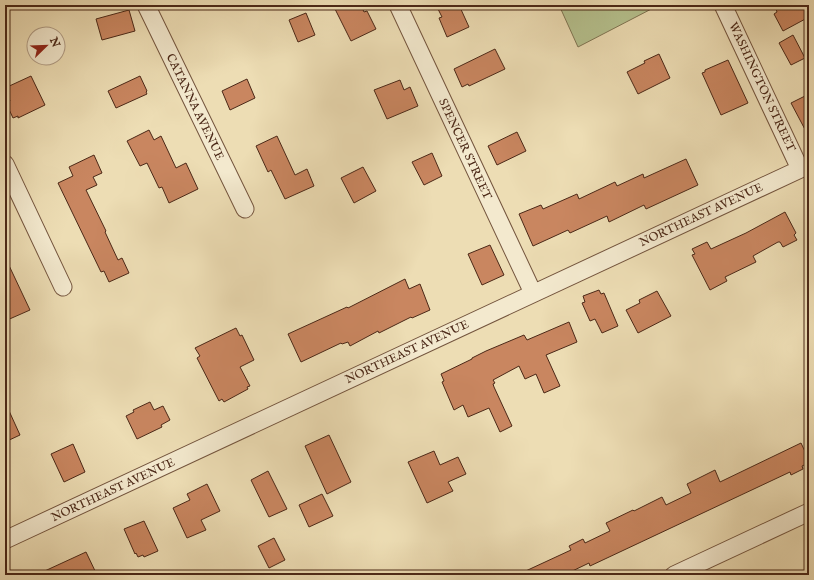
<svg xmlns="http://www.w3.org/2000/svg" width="814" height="580" font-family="'IM FELL English',serif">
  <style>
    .green { fill: #b6c28f; stroke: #807553 }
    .building { fill: #c98660; stroke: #4b2817 }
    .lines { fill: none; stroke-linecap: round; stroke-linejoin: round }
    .minor-casing { stroke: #74553e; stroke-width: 19 }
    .minor { stroke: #f3e9ce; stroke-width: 17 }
    .labels { text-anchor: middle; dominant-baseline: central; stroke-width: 3; stroke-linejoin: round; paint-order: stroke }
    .street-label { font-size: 12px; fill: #4b2817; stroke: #f3e9ce }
  </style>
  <rect width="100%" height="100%" fill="#edddb4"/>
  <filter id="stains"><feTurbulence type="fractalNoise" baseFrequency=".005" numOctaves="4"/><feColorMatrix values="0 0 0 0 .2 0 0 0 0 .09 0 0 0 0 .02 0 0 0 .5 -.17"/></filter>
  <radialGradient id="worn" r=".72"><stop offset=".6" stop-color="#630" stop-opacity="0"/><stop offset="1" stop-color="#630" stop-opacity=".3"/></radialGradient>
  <path class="green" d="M559,5H659L578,47Z"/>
  <path class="building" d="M333,5H361L364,12L367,11L376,29L351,41Z
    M436,5H459L469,27L447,37L439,18L442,17Z
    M783,5H809V17L783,31L774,14L777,12L776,9Z
    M129,10L135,31L102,40L96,19Z
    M306,13L315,35L298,42L289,20Z
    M793,35L805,58L791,65L779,43Z
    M495,49L505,69L469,86L468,84L462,87L454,69Z
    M659,54L670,78L638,94L627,72L645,63L644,61Z
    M728,60L748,103L721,115L702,73L705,72V70Z
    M31,76L45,105L18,118V116L13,118L6,103L10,101L5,88Z
    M140,76L147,91L146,92L147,94L116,108L108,91Z
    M247,79L255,98L230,110L222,91Z
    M400,80L404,90L410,87L418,106L387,119L374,90Z
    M809,94V137L791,103Z
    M149,130L154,140L161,136L176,168L186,163L198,189L169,203L162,187L159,188L147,163L140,166L127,141Z
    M517,132L526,151L497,165L488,146Z
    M277,136L295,175L307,169L314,186L285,199L271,170L268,172L256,146Z
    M432,153L442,176L424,185L412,162Z
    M94,155L102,173L93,177L97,185L86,190L106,231L105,232L118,260L122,258L129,273L109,282L104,271L101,272L58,183L73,176L69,167Z
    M686,159L698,185L646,209L644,205L609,222L607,216L570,233L568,230L533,246L519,214L541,205L543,209L577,194L579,199L615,182L617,186L643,174L644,178Z
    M363,167L376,191L354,203L341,178Z
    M785,212L796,233L794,235L797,240L783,247L780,242H778L753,256L756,262L725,277L727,281L710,290L692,255L695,254L692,249L707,242L711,249L746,233Z
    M490,245L504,275L482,285L468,254Z
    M5,257L30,310L5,321Z
    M405,279L409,289L420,284L430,310L412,318L411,317L379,333L378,331L350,346L348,342L342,344L341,343L301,362L288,334L347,307L348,308Z
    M599,290L601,294L604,293L618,326L602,333L595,319L590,321L582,303L585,302L583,296Z
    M657,291L671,316L638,333L626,310L640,303L639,300Z
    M569,322L577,342L546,355L560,386L544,393L536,374L525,379L519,366L493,380L495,383L493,384L494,387L512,426L500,432L489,408L468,417L463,405L454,410L442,382L444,381L441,374L472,359V358L486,351L524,335L527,340Z
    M236,328L240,336L242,335L254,360L240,367L250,386L247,387L248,389L224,402L222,399L219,401L197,358L200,356L195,348Z
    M5,402L20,435L5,442Z
    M150,402L154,410L163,406L170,420L161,425L162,427L137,439L126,416L134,412L133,410Z
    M329,435L351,482L327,494L305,446Z
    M801,443L809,460V463L802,466L803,469L791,475L790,472L590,566L589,563L564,575H517L571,550L569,546L583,539L585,543L610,531L606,523L633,510L634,511L662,497L666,505L691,493L687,484L715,470L720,482Z
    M73,444L85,472L64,482L51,454Z
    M434,451L440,465L458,457L466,474L448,482L453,491L427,503L408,462Z
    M268,471L287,509L269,517L251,480Z
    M207,484L220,511L201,520L206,530L187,538L173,508L190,500L187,494Z
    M322,494L333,516L309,527L299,505Z
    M144,521L158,551L144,557L143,555L138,557L136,553L135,554L124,529Z
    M274,538L285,560L269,568L258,546Z
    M86,552L97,575H36Z"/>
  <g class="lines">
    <g class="minor-casing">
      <path id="minor" d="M146,5L245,209
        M398,5L533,293
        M723,5L800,169
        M5,164L63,287
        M5,540L809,165
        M674,575L809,512"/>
    </g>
    <use href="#minor" class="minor"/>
  </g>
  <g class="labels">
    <g class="street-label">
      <text transform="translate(762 87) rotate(65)">WASHINGTON STREET</text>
      <text transform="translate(195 107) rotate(64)">CATANNA AVENUE</text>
      <text transform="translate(465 149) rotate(65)">SPENCER STREET</text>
      <text transform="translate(701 215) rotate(-25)">NORTHEAST AVENUE</text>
      <text transform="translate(407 352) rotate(-25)">NORTHEAST AVENUE</text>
      <text transform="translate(113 490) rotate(-25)">NORTHEAST AVENUE</text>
    </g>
  </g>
  <rect width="814" height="580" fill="none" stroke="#edddb4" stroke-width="20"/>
  <rect x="6" y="6" width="802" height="568" fill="none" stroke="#4b2817" stroke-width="2"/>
  <rect x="10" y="10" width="794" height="560" fill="none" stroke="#4b2817"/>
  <g transform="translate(46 46) rotate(67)"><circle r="19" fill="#f3e9ce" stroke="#b09c85"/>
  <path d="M0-3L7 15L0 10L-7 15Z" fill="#8f2418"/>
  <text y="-6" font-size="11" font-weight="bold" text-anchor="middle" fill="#4b2817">N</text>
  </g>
  <rect width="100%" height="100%" filter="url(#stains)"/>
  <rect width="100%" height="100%" fill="url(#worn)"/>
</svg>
